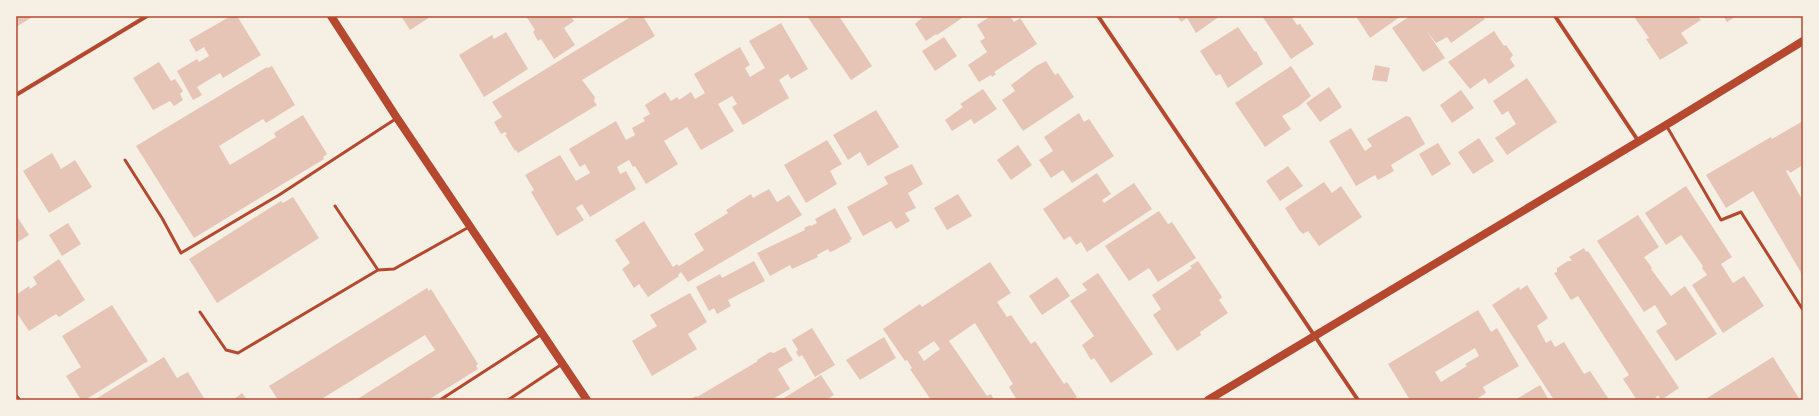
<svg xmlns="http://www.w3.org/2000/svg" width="1819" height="416" font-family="Rubik,sans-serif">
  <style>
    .building { fill: #e6c5b7; fill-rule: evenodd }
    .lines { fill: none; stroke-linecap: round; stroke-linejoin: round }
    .service { stroke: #b5482f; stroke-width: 3 }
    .minor { stroke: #b5482f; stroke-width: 4 }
    .secondary { stroke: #b5482f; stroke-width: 8 }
    .neatline { fill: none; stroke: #b5482f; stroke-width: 1.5 }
  </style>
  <rect width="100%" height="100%" fill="#f6efe4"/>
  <path class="building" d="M16,16H34L16,27Z
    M231,16H237L261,55L223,78L220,73L197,87L202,95L193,100L177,71L197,59L199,62L209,56L204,47L196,52L189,40Z
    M401,16H429L430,17L410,30Z
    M526,16H570L574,21L564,28L575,45L554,59L541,39L538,41L533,32L535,30Z
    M632,16H643L655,36L582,80L595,97L594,101L597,105L518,153L516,150L515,151L505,135L507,134L505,132L501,134L494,122L502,117L492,102Z
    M807,16H839L872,66L851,80Z
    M924,16H965L937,35L936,34L926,41L915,24Z
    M991,16H1010L1014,22L1020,18L1037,44L994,72L996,74L992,77L991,75L979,82L968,65L987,52L980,41L985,38L977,25Z
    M1177,16H1220L1196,33L1187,18L1181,22Z
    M1262,16H1291L1297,25L1300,24L1314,44L1291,59Z
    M1360,16H1401L1370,38L1357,18Z
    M1410,16H1482L1485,19L1451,43L1447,37L1436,43L1426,30L1445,58L1423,72L1392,28Z
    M1638,16H1700L1699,18L1701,20L1681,33L1688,43L1660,60L1646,39L1649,38L1635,18Z
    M1723,16H1736L1727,22Z
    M781,23L808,69L791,79L788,74L779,80L789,98L743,125L732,107L737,104L732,96L718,104L734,131L701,150L687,127L664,141L678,164L646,184L635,166L633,167L629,160L617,167L620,174L626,171L636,189L590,217L582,204L576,208L584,220L557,236L531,192L534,190L525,175L560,155L576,181L590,173L585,164L580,167L569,149L616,121L626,140L635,135L632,128L645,121L643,118L650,114L645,105L665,92L671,101L677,97L679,100L691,92L695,99L705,93L694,74L740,47L750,65L745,68L750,77L765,68L749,41Z
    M1238,27L1255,52L1256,51L1263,64L1228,88L1220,74L1216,76L1200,51Z
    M1494,31L1504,46L1506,45L1513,55L1510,59L1515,66L1489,84L1485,78L1470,89L1448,62Z
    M506,32L528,69L484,97L459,55L492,35L494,39Z
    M944,37L957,56L935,71L922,51Z
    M1046,61L1055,75L1058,73L1074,97L1023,131L1002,100L1015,91L1011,85L1036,66Z
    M159,62L171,81L175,79L183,91L180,94L183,100L174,106L170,101L153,110L133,78Z
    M1375,65L1390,68L1387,82L1372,80Z
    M272,66L295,105L266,123L263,119L219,146L230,165L276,137L274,133L303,115L327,154L323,157L324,159L194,238L136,146L267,67L268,68Z
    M1291,66L1311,96L1298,107L1282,116L1291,129L1265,147L1235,103Z
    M1527,78L1557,122L1507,155L1495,138L1516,124L1508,111L1502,115L1493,101Z
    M1329,87L1342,107L1320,122L1306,103Z
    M983,89L997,109L974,124L971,119L952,131L945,120L963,107L960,104Z
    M1461,90L1474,108L1452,123L1440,105Z
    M876,110L899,147L868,166L860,152L848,160L833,135Z
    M1079,113L1084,122L1089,119L1114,156L1072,183L1063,170L1051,178L1039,160L1053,151L1044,137Z
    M1406,116L1410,117L1425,144L1391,165L1394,171L1378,180L1375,175L1356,186L1329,141L1351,128L1365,151L1372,146L1367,139Z
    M1803,121V165L1790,173L1788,170L1786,171L1803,201V276L1753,191L1726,208L1706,175L1771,137L1772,139Z
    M1479,138L1494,161L1473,174L1458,152Z
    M827,140L842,164L830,171L837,184L806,203L784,165Z
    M1438,143L1451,164L1432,176L1419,154Z
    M1018,145L1032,165L1011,180L997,160Z
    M52,153L61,169L75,160L92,187L49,213L23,171Z
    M912,164L923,184L908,193L916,208L905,213L910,221L896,229L891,221L863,236L847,207L888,184L884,177Z
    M1288,166L1303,186L1280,201L1266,181Z
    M1097,173L1111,194L1102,200L1104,203L1134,183L1152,209L1087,252L1081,242L1076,245L1070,236L1064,240L1043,209Z
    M1324,182L1332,193L1341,186L1362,217L1319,246L1308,231L1303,234L1299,230L1285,208Z
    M1686,186L1732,257L1721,264L1733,283L1744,276L1764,306L1723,333L1692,285L1707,275L1702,268L1703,266L1681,235L1666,245L1645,213Z
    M769,189L777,202L789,195L802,215L688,282L681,272L678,275L679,276L648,297L639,284L634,288L622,269L630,263L615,240L644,221L673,267L677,264L679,266L704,250L694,234L728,213L726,210L751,194L753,198Z
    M958,194L972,216L947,230L934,208Z
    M293,197L319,238L217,303L189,259L281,201L283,203Z
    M835,208L852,239L850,240V242L833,251L830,252L828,249L817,255L818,257L792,269L790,265L770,276L757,253L805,230L804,228L810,225L811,226L817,223L815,219Z
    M1159,211L1168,224L1172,222L1196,258L1158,282L1149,268L1129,281L1105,246Z
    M16,215L29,235L16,243Z
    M1638,215L1659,247L1644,257L1652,268L1651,269L1671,296L1685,286L1717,334L1676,361L1656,331L1667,324L1655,305L1644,312L1597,241Z
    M68,223L81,244L62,256L49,235Z
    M1584,248L1586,252L1588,251L1679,388L1661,400L1658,395L1654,400H1637L1623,379L1629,375L1578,296L1571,300L1554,273L1557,272V268L1568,261H1572L1569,257Z
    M59,259L85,300L59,317L56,314L29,331L16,312V295L29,286L30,289L37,284L33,277Z
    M754,261L765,281L728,300L731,306L717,314L714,308L709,311L696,287L720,274L722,278Z
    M1198,261L1222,297L1219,300L1228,313L1200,332L1201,335L1177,351L1153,315L1161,309L1152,295L1192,268L1190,266Z
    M990,262L1011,293L997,302L1007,317L1011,315L1031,344L1035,341L1064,384L1067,382L1077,397L1072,400H1017L1009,387L1013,384L975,323L949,341L987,396L991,394L994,400H931L910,369L912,368L907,360L905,361L883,329L920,304L922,307ZM934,341L940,349L924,361L918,352Z
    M1098,273L1153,354L1111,383L1094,358L1091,360L1082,345L1094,336L1070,301L1087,290L1082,284Z
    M1057,277L1070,296L1042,315L1029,296Z
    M1527,285L1548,318L1537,326L1546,343L1551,340L1555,347L1564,342L1584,374L1590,371L1608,398L1606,400H1554L1492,305L1519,287L1520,290Z
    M427,288L429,291L431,289L478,364L476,366L478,369L428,400H356L435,350L425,335L320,400H278L269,386Z
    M690,293L707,322L688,334L697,349L652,376L632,341L657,326L650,315Z
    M112,305L148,361L85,400H81L66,376L81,367L62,336Z
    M1478,310L1491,332L1497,328L1519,366L1483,387L1486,393L1475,400H1410L1388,364ZM1475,348L1479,356L1465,364L1467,366L1441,382L1435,372Z
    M812,328L835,365L815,377L802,355L799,357L796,352L798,350L792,340Z
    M884,337L896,358L860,380L846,360Z
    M785,347L793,360L778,369L790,389L771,400H689L696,396L697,397L758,361L757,360L770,352L774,353Z
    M164,357L177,378L188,372L205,400H94Z
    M1773,357L1800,400H1704Z
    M821,375L834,395L826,400H785L784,398Z
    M1540,385L1549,400H1515Z
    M242,393L247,400H233Z"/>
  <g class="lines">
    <path class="service" d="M1666,125L1721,220L1741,212L1803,310
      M125,160L162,218L181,253L279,195L397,118
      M335,206L378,270
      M200,312L226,350L238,353L378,270L394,269L469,227
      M440,400L542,334
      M508,400L562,364"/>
    <path class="minor" d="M1098,16L1358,400
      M1555,16L1639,142
      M16,95L147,16
      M16,396L19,400"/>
    <path class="secondary" d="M331,16L397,118L587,400
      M1208,400L1666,125L1803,41"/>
  </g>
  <rect width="1819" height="416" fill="none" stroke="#f6efe4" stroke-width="34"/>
  <rect x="17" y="17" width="1785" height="382" class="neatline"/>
</svg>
